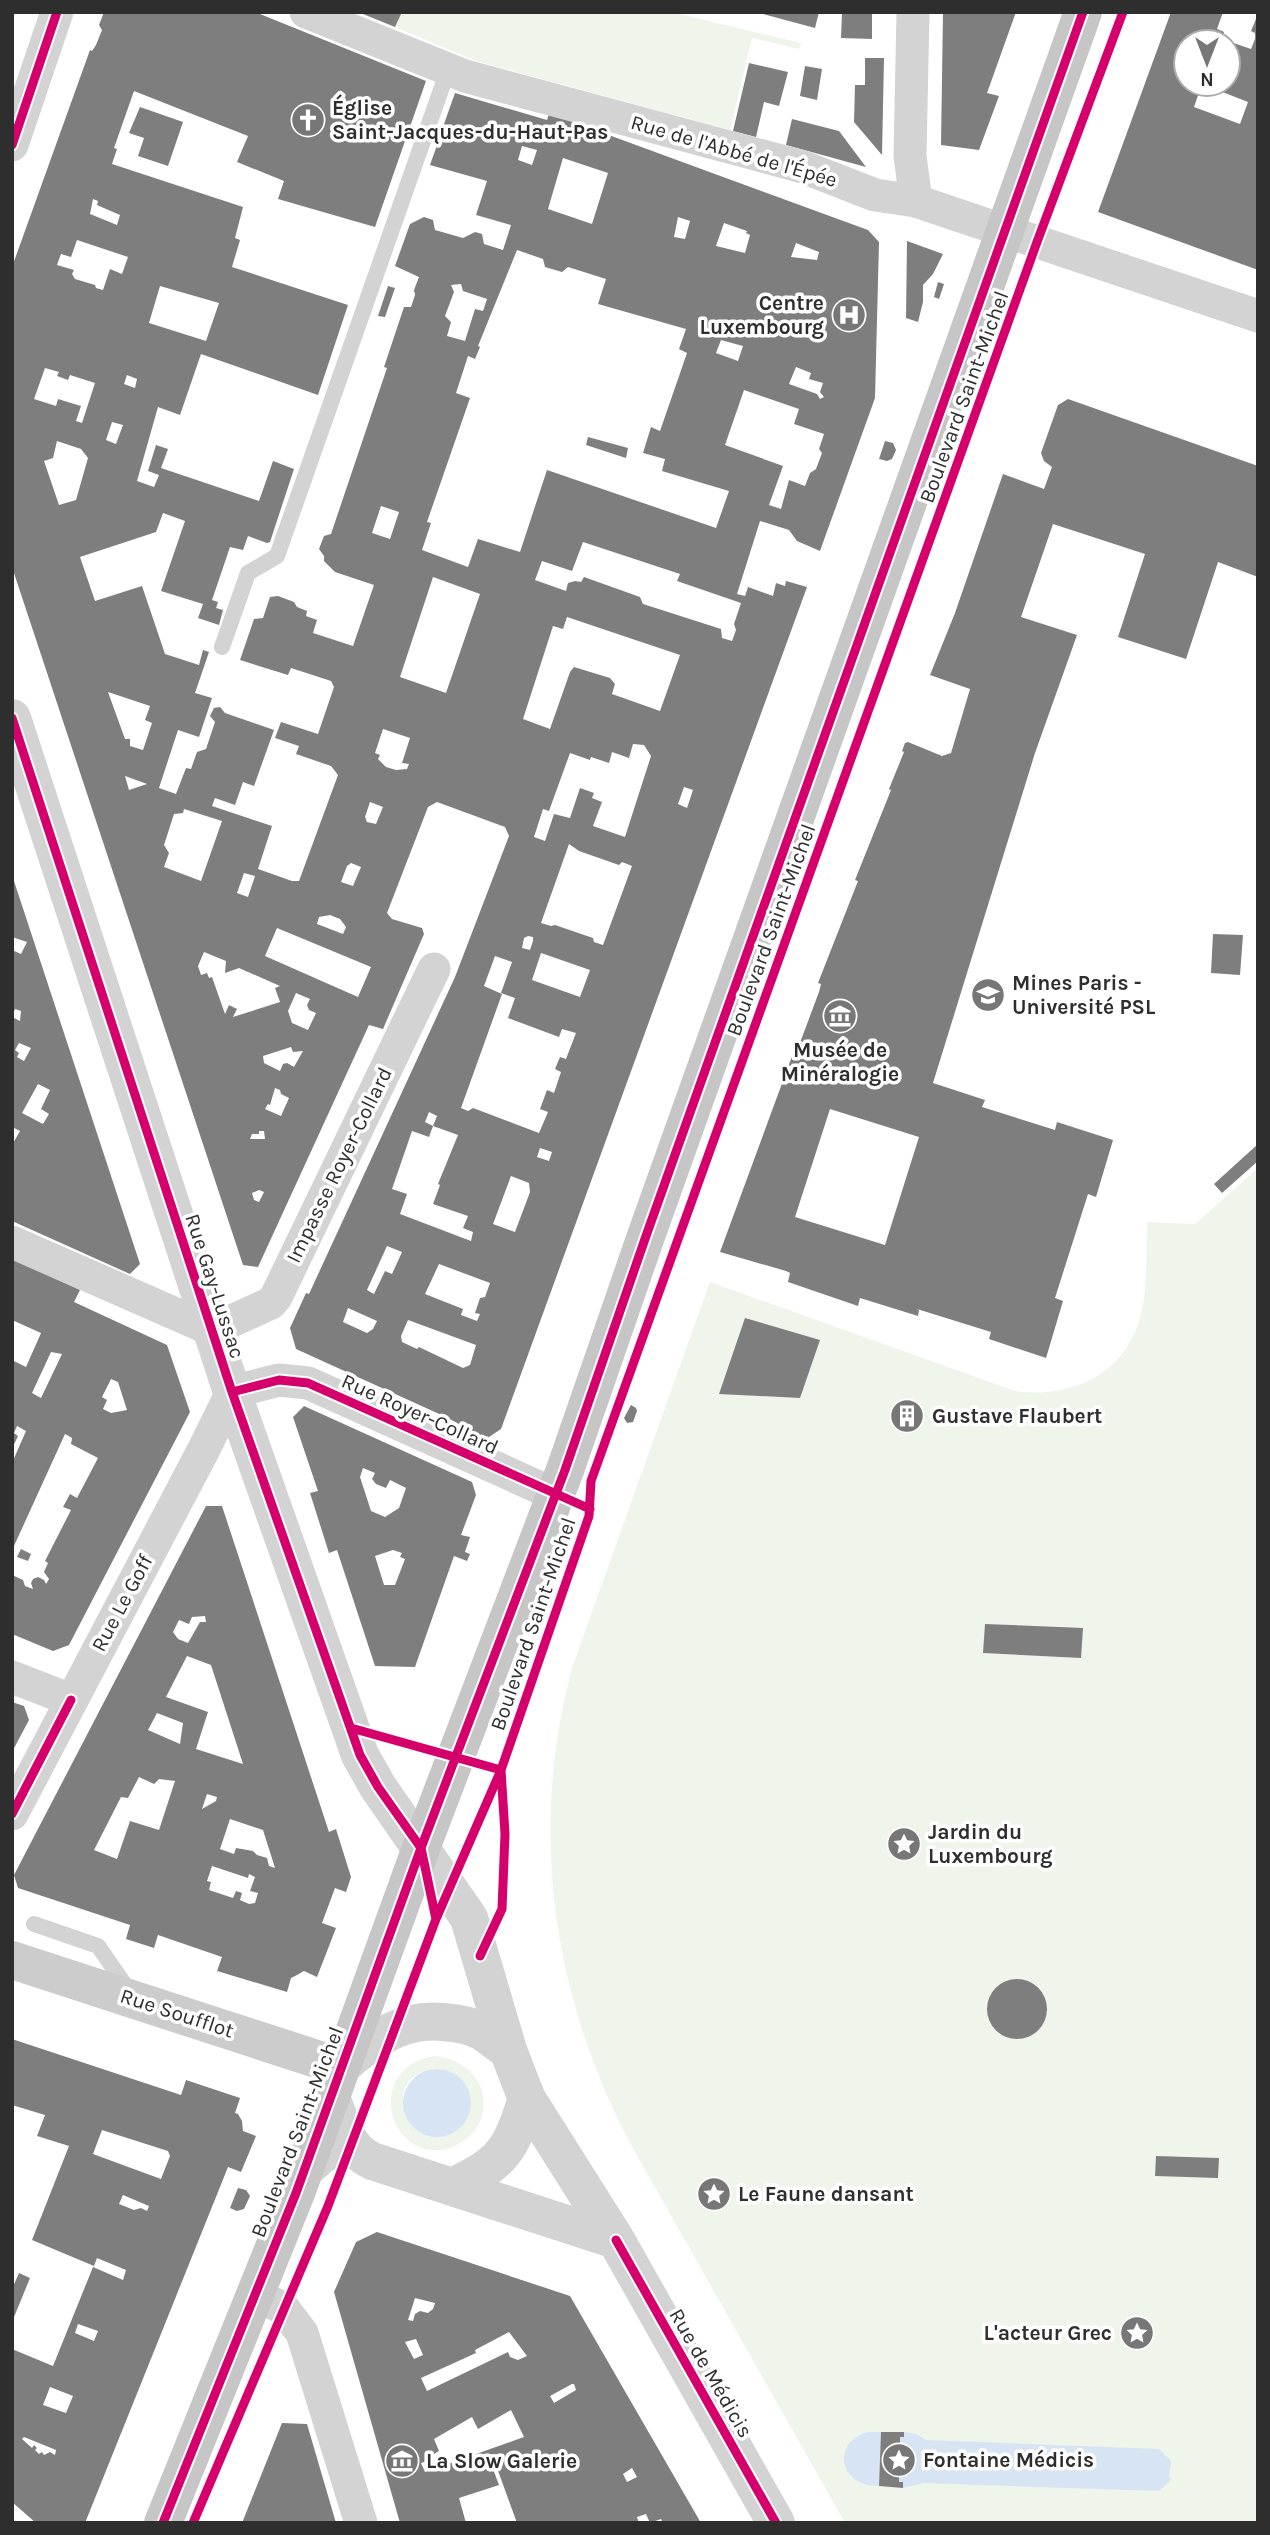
<svg xmlns="http://www.w3.org/2000/svg" width="1270" height="2535" font-family="Karla,sans-serif">
  <style>
    .green { fill: #eff5eb; fill-rule: evenodd }
    .water { fill: #d7e4f3 }
    .building { fill: #7e7e7e; fill-rule: evenodd }
    .lines { fill: none; stroke-linecap: round; stroke-linejoin: round }
    .service { stroke: #d3d3d3; stroke-width: 16 }
    .minor { stroke: #d3d3d3; stroke-width: 33 }
    .tertiary { stroke: #d3d3d3; stroke-width: 38 }
    .secondary { stroke: #ccc; stroke-width: 38 }
    .primary { stroke: #c6c6c6; stroke-width: 38 }
    .cycleway-casing { stroke: #fff; stroke-width: 13 }
    .cycleway { stroke: #d6006c; stroke-width: 9 }
    .labels { text-anchor: middle; dominant-baseline: central; stroke-width: 7; stroke-linejoin: round; paint-order: stroke }
    .poi-label { font-size: 21px; font-weight: bold; fill: #2e2e2e; stroke: #fff; text-anchor: start }
    .street-label { font-size: 21px; fill: #2e2e2e; stroke: #fff }
  </style>
  <rect width="100%" height="100%" fill="#fff"/>
  <path class="green" d="M402,12H671L801,43L799,49L752,38L730,130L476,61L395,27Z
    M1258,1168L1256,2523H845L630,2143C552,1994 528,1828 573,1665L710,1282L1015,1391C1071,1399 1127,1374 1141,1314C1148,1285 1146,1252 1147,1222L1195,1224Z
    M434,2056C466,2058 493,2086 481,2119C476,2133 463,2143 450,2148C389,2166 362,2068 434,2056ZM436,2069C452,2069 463,2078 469,2092L462,2126C417,2163 380,2092 420,2073C425,2071 431,2070 436,2069Z"/>
  <path class="water" d="M403 2103a34 34 0 1 1 68 0a34 34 0 1 1-68 0Z
    M868,2432H881L879,2486C838,2486 831,2442 868,2432Z
    M904,2432L916,2434L926,2440L1159,2449L1171,2461L1169,2477L1171,2480L1159,2491L923,2483L903,2488V2482H899V2473H903V2469L899,2468V2451H904V2447L900,2446V2437H904Z"/>
  <path class="building" d="M104,12H255L426,81L375,227L278,199L284,181L237,162L248,136L134,91L114,148L117,149L112,164L243,207L235,238L240,240L232,267L348,305L318,395L201,354L180,415L158,407L137,481L154,487L159,475L148,471L156,445L168,449L161,468L259,501L273,461L294,469L270,542L267,543L248,536L243,550L230,547L212,600L218,602L216,608L223,610L219,625L198,618L203,604L161,591L185,521L163,513L156,532L80,557L95,601L142,586L165,654L199,665L203,650L209,652L195,693L212,698L199,737L178,730L159,788L176,794L186,768L191,769L197,752L206,749L215,722L210,716L214,708L220,707L225,713L274,730L254,786L243,782L235,805L215,798L212,806L272,826L258,869L292,881H299L338,775L331,766L296,754L299,746L275,738L281,722L318,734L334,687L331,681L291,668L288,675L240,660L254,619L263,618L270,597L278,596L294,602L297,607L307,611L306,616L317,620L313,633L353,646L374,585L335,572L324,561V556L319,549L324,536L331,534L387,368L384,367L404,307H411L415,295L414,290L419,277L395,266L410,224L424,217L433,220L435,230L463,238L475,232L482,234L484,244L503,250L511,225L476,215L487,181L430,165L441,134L458,139L460,129L444,124L455,93L547,120L549,114L557,116L868,230L879,242L875,398L820,551L797,541L789,530L760,521L737,594L745,596L748,587L773,596L776,583L785,586L786,581L807,587L501,1429L486,1439L448,1418L296,1349L290,1328L306,1293L309,1294L455,977L509,836L505,827L437,802L428,807L387,913L392,919L422,928L424,934L383,1029L369,1025L258,1267L243,1265L12,567V267L90,50L92,51L96,45L102,30L99,25ZM522,146L537,150L532,165L518,160ZM563,158L608,173L592,224L548,209ZM93,199L98,201L97,205L120,215L117,225L90,214ZM678,217L690,221L685,239L674,237ZM724,223L747,231L746,233L750,235L745,253L716,246ZM77,240L128,257L122,274L110,269L103,290L96,288L95,285L75,279L72,274L74,270L57,265L61,254L71,257ZM796,243L819,252L817,260L791,257ZM517,250L543,259L545,267L562,272L568,267L606,279L598,304L686,329L679,349L687,353L660,431L651,427L643,453L665,459L662,471L729,491L716,528L547,470L520,552L478,539L468,567L422,550L431,523L427,522L470,398L456,393L468,356L475,359L480,347L478,346ZM461,284L463,291L487,299L483,311L475,309L465,341L447,336L451,322L445,316L454,292L451,285ZM160,286L219,303L206,341L149,323ZM721,340L743,346L738,361L716,353ZM796,367L811,373L809,379L823,383L820,392L824,397L820,399L817,394L789,384ZM45,368L59,372L57,376L68,380L70,375L95,383L82,423L76,421L81,406L58,399L56,406L34,399ZM127,375L137,379L135,388L124,384ZM744,390L799,409L794,424L824,434L819,449L822,453L816,469L810,473L805,486L789,480L781,509L769,505L783,466L725,445ZM112,422L123,425L116,444L106,440ZM57,441L81,449L88,458L76,500L59,505L44,461L53,458ZM381,506L399,512L390,539L372,533ZM583,542L680,574L677,581L741,603L734,624L736,630L732,641L722,638L721,629L643,604L640,597L584,577L581,582L575,581L568,583L566,591L535,580L542,561L572,571ZM433,577L480,594L446,693L400,677ZM567,617L680,655L660,711L612,694L615,684L610,678L574,667L570,672L550,729L523,719L553,626L563,629ZM108,692L150,706L145,720L152,723L143,750L130,746V739H125ZM383,729L410,738L402,763L409,764L407,769L396,770L386,767L378,759L380,755L375,753ZM633,744L644,745L651,756L625,837L593,826L602,802L592,798L594,793L580,788L570,818L554,814L545,841L534,837L543,809L549,811L570,753L590,760L591,757L609,763L612,752L629,758ZM125,776L147,784L129,790ZM684,787L693,790L687,808L678,804ZM370,802L383,807L376,824L367,822L365,817ZM184,809L222,821L201,881L164,867L169,853L164,845L174,814L183,813ZM569,844L579,851L619,865L622,862L632,866L603,945L594,942L593,938L555,925L551,926L541,923ZM351,863L361,867L353,886L341,882L347,866ZM244,873L255,876L248,897L237,893ZM330,915L340,919L346,927L343,934L317,924L319,917ZM277,928L371,967L358,997L265,956ZM528,936L533,937V941L530,950L522,948L524,938ZM204,952L226,961L225,973L239,968L280,986L275,988L280,1002L233,1017L237,1009L229,1005L225,1014L212,977L209,978L207,973L201,975L198,966ZM541,953L590,970L580,997L532,980ZM495,956L512,962L501,993L515,998L508,1018L559,1037L562,1029L576,1033L566,1059L560,1057L555,1069L561,1072L554,1093L547,1090L540,1109L548,1112L539,1133L473,1108L468,1111L461,1108L502,994L484,986ZM296,993L310,999L307,1005L309,1010L316,1013L308,1030L292,1023L288,1011ZM291,1047L293,1052L303,1051L294,1067L287,1063L283,1064L280,1071L264,1063L263,1056ZM275,1088L280,1090L281,1094L289,1098L281,1116L265,1109L268,1104L270,1105ZM429,1112L437,1116L433,1126L458,1135L438,1184L440,1185L433,1204L468,1216L463,1228L473,1232L471,1241L400,1214L407,1194L392,1189L412,1131L429,1137L433,1126L425,1122ZM259,1131H264L265,1139H250L252,1134H259ZM540,1148L552,1152L549,1161L537,1157ZM511,1176L529,1183L530,1192L515,1232L493,1224ZM259,1190L264,1192L259,1202L254,1200L252,1193ZM387,1246L402,1252L392,1274L385,1271L374,1294L367,1290ZM439,1264L490,1283L485,1297L480,1298L475,1313L480,1314L477,1321L461,1315L463,1309L425,1294ZM348,1308L377,1321L373,1329L367,1333L343,1322ZM408,1320L476,1345L470,1365L463,1368L419,1347L417,1349L402,1342L401,1336Z
    M358,12H402L395,27Z
    M756,12H819L815,28Z
    M842,12H872V39L841,38Z
    M943,12H1016L987,93L999,96L979,150L941,145Z
    M1171,12H1223L1217,29L1224,32L1222,39L1251,49L1255,39V33L1251,31L1258,14V270L1098,212ZM1186,42H1228V84H1186ZM1202,84L1248,102L1240,124L1194,107Z
    M865,58H884L882,155L854,122L855,85H865Z
    M749,63L788,72L779,106L764,102L756,137L733,131Z
    M805,66L822,69L817,100L800,96Z
    M140,107L183,122L168,166L138,156L144,138L129,133Z
    M792,119L839,131L866,167L786,145Z
    M907,241L943,254L933,274L923,285V302L918,322L906,318Z
    M938,282L944,284L939,299L934,297Z
    M388,286L395,288L385,317L378,316Z
    M1068,399L1258,466V577L1218,562L1186,659L1118,637L1145,554L1053,524L1021,617L1077,635L1035,753L933,1083L985,1100L982,1107L1055,1130L1057,1122L1113,1140L1096,1197L1088,1194L1055,1298L1063,1301L1046,1358L989,1339L991,1332L917,1309L919,1310L918,1316L860,1298L858,1306L788,1282L790,1273L786,1271L720,1252L798,1040H801L819,992L821,984L818,983L858,881L855,880L891,790L889,789L904,752L902,751L905,743L908,742L942,756L951,753L970,689L930,675L955,613L1003,474L1044,489L1052,467L1044,461L1041,453L1058,405ZM830,1109L919,1137L885,1245L795,1217Z
    M588,437L628,448L626,458L586,445Z
    M885,441L893,443L896,450L892,459L887,461L879,459Z
    M13,878L140,1264L130,1274L12,1221V1145L20,1131L12,1127V1017L20,1021L21,1011L15,1009L12,1016L14,993H12V950L21,954L27,942L12,937ZM19,1043L31,1048L24,1061L17,1057L19,1053L15,1050ZM38,1084L50,1090L41,1109L49,1114L43,1124L22,1113Z
    M1213,934L1243,935L1240,975L1211,973Z
    M1258,1144V1161L1222,1193L1214,1184Z
    M12,1258L80,1290L74,1302L167,1345L190,1412L69,1645L53,1651L12,1634V1575L23,1580L25,1586L33,1589L31,1583L33,1579L38,1577L44,1580L46,1584L49,1579L44,1572L48,1563L45,1561L71,1510L63,1507L70,1494L77,1498L98,1458L71,1444L72,1438L65,1434L14,1546L12,1544V1463L26,1431L17,1426L14,1433L18,1436L12,1449V1360L26,1367L41,1333L12,1320ZM51,1352L62,1354L41,1398L32,1393ZM111,1379L118,1382L127,1410L111,1413L103,1409L107,1400L102,1397Z
    M745,1318L820,1340L800,1398L719,1394Z
    M631,1405L636,1408L637,1411L633,1422L627,1423L624,1418Z
    M304,1406L472,1482L476,1495L461,1535L470,1537L465,1552L470,1554L467,1561L454,1556L415,1667L375,1666L337,1550L329,1553L310,1493L318,1491L293,1417ZM363,1468L375,1473L372,1479L376,1484L386,1488L390,1480L406,1488L399,1508L385,1517L371,1511L360,1477ZM393,1550L402,1553L400,1557L405,1559L395,1585H384L375,1556Z
    M899,1411L916,1412V1421L898,1420Z
    M206,1506H222L329,1832L336,1829L351,1877L346,1892L335,1888L322,1923L336,1928L317,1977L304,1971L297,1975L291,1978L287,1992L217,1971L222,1957L158,1935L154,1948L126,1939L130,1925L18,1888L14,1875ZM205,1616L206,1622H200L188,1643L178,1639L173,1632L179,1620L189,1624L192,1617ZM187,1656L211,1665L243,1764L196,1749L208,1712L166,1697ZM157,1713L183,1723L180,1744L148,1730ZM139,1777L154,1784L159,1779L175,1781L159,1830L130,1821L117,1859L94,1850L121,1797L128,1798ZM207,1794L217,1797L216,1801L202,1809ZM230,1819L263,1830L275,1868L269,1866L267,1858L257,1855L253,1851L236,1848L234,1854L220,1849ZM212,1866L248,1878L249,1874L255,1877L250,1891L258,1893L255,1903L249,1904L240,1900L242,1893L236,1891L233,1898L209,1890L211,1882L207,1881Z
    M21,1549L31,1554L28,1561L17,1557Z
    M985,1624L1083,1628L1081,1658L983,1653Z
    M12,1702L24,1706L29,1720L12,1752Z
    M987 2009a30 30 0 1 1 60 0a30 30 0 1 1-60 0Z
    M12,2039L181,2095L186,2080L240,2098L235,2113L238,2114L242,2121L243,2131L256,2136L241,2172L228,2167L85,2523H36L12,2502V2349L53,2366L93,2267L123,2280L126,2270L97,2258L94,2266L32,2240L69,2146L37,2136L45,2115L12,2105ZM102,2130L168,2151L170,2156L161,2179L93,2154ZM123,2195L149,2206L147,2211L141,2208L134,2210L119,2204ZM78,2324L98,2331L94,2341L75,2333ZM50,2387L73,2396L66,2413L43,2405ZM24,2437L56,2450L55,2455L50,2452L44,2455L42,2452L39,2454L35,2450L37,2448L34,2445L32,2448L22,2439Z
    M1156,2156L1219,2158L1218,2178L1155,2176Z
    M238,2188L246,2190L250,2196L244,2209L237,2211L230,2208Z
    M377,2232L570,2296L701,2523H663L661,2519L650,2523L646,2514L637,2517L639,2523H517L497,2468L493,2469L499,2485L459,2498L466,2523H400L334,2292L356,2242ZM415,2298L435,2303L433,2309L428,2313L420,2311L415,2314L413,2321L408,2320ZM509,2332L527,2356L518,2360L510,2357L508,2352L427,2391L421,2378L476,2353L475,2350ZM416,2339L423,2355L414,2359L405,2342ZM572,2384H574L576,2390L554,2403L550,2396ZM511,2410L524,2437L425,2472L421,2463L431,2460L434,2454L439,2451L434,2439L472,2417L478,2429ZM632,2468L637,2477L627,2482L623,2474Z
    M19,2273L30,2278L12,2322V2289Z
    M282,2423L307,2424L336,2523H242Z
    M881,2432H904V2437H900V2446H904V2451H899L893,2460L899,2468H903V2474L899,2473V2482H903V2488L879,2486Z"/>
  <g class="lines">
    <path class="service" d="M222,647L248,573L277,556L448,70
      M34,1924L98,1946L130,1992
      M313,2177L350,2145"/>
    <path class="minor" d="M306,12L465,76L803,167L875,195L916,201L1258,316
      M913,12L910,156L916,201
      M12,145L57,12
      M12,1242L212,1330L271,1303L276,1297L434,969
      M12,1677L71,1700
      M12,1814L204,1449L232,1392L279,1380L308,1383L556,1495
      M253,2294L283,2308L302,2333L361,2523"/>
    <path class="tertiary" d="M12,718L232,1392L360,1755L378,1787L469,1918L508,2050L527,2099L616,2240L776,2523
      M341,2067C372,2040 401,2018 443,2022C455,2023 470,2025 481,2031C490,2037 499,2044 508,2050
      M331,2097C341,2122 345,2148 372,2161L616,2240
      M452,2187C503,2163 510,2151 527,2099"/>
    <path class="secondary" d="M12,1960L341,2067"/>
    <path class="primary" d="M163,2523L296,2193L421,1848L565,1470L646,1236L1083,12"/>
    <g class="cycleway-casing">
      <path id="cycleway" d="M12,145L57,12
        M12,718L232,1392L360,1755L378,1787L421,1848L436,1919
        M232,1392L279,1380L308,1383L590,1509
        M351,1728L501,1770L505,1834L502,1909L480,1956
        M12,1814L71,1700
        M616,2240L776,2523
        M163,2523L296,2193L421,1848L565,1470L646,1236L1083,12
        M193,2523L328,2206L436,1919L501,1770L589,1516L591,1481L1037,242L1123,12"/>
    </g>
    <use href="#cycleway" class="cycleway"/>
  </g>
  <defs>
    <g id="church-disc" transform="scale(1.75)"><circle r="9.5" fill="#777" stroke="#fff"/><path d="M-1.2-6h2.4v3.5h3.3v2.4h-3.3V6h-2.4V-.1h-3.3v-2.4h3.3Z" fill="#fff"/></g>
    <g id="hospital-disc" transform="scale(1.75)"><circle r="9.5" fill="#777" stroke="#fff"/><path d="M-5-5h3v3.5h4V-5h3V5h-3V1.5h-4V5h-3Z" fill="#fff"/></g>
    <g id="university-disc" transform="scale(1.75)"><circle r="9.5" fill="#777" stroke="#fff"/><path d="M0-5L7-2L0 1L-7-2ZM-4 1L0 2.5L4 1V4Q0 6-4 4Z" fill="#fff"/></g>
    <g id="museum-disc" transform="scale(1.75)"><circle r="9.5" fill="#777" stroke="#fff"/><path d="M0-6L6-3V-2H-6V-3ZM-5-1h2V3h-2ZM-1-1h2V3h-2ZM3-1h2V3H3ZM-6 4H6V6H-6Z" fill="#fff"/></g>
    <g id="building-disc" transform="scale(1.75)"><circle r="9.5" fill="#777" stroke="#fff"/><path d="M-4-6H4V6H1V3H-1V6H-4ZM-2.5-4.3h1.7v1.8h-1.7ZM.8-4.3h1.7v1.8H.8ZM-2.5-1h1.7V.8h-1.7ZM.8-1h1.7V.8H.8Z" fill="#fff"/></g>
    <g id="sight-disc" transform="scale(1.75)"><circle r="9.5" fill="#777" stroke="#fff"/><path d="M0-6L1.8-2.2L6-1.7L2.9 1.2L3.7 5.4L0 3.3L-3.7 5.4L-2.9 1.2L-6-1.7L-1.8-2.2Z" fill="#fff"/></g>
  </defs>
  <g fill-rule="evenodd">
    <use href="#church-disc" x="308" y="120"/>
    <use href="#hospital-disc" x="849" y="315"/>
    <use href="#university-disc" x="988" y="995"/>
    <use href="#museum-disc" x="840" y="1016"/>
    <use href="#building-disc" x="907" y="1416"/>
    <use href="#sight-disc" x="904" y="1844"/>
    <use href="#sight-disc" x="714" y="2194"/>
    <use href="#sight-disc" x="1137" y="2333"/>
    <use href="#sight-disc" x="899" y="2460"/>
    <use href="#museum-disc" x="402" y="2461"/>
  </g>
  <g class="labels">
    <g class="poi-label">
      <text x="332" y="108">Église<tspan x="332" dy="24">Saint-Jacques-du-Haut-Pas</tspan></text>
      <text x="824" y="303" text-anchor="end">Centre<tspan x="824" dy="24">Luxembourg</tspan></text>
      <text x="1012" y="983">Mines Paris -<tspan x="1012" dy="24">Université PSL</tspan></text>
      <text x="840" y="1050" text-anchor="middle">Musée de<tspan x="840" dy="24">Minéralogie</tspan></text>
      <text x="932" y="1416">Gustave Flaubert</text>
      <text x="928" y="1832">Jardin du<tspan x="928" dy="24">Luxembourg</tspan></text>
      <text x="738" y="2194">Le Faune dansant</text>
      <text x="1112" y="2333" text-anchor="end">L'acteur Grec</text>
      <text x="923" y="2460">Fontaine Médicis</text>
      <text x="426" y="2461">La Slow Galerie</text>
    </g>
    <g class="street-label">
      <text transform="translate(734 151) rotate(16)">Rue de l'Abbé de l'Épée</text>
      <text transform="translate(964 397) rotate(-70)">Boulevard Saint-Michel</text>
      <text transform="translate(771 930) rotate(-70)">Boulevard Saint-Michel</text>
      <text transform="translate(339 1165) rotate(-64)">Impasse Royer-Collard</text>
      <text transform="translate(215 1286) rotate(72)">Rue Gay-Lussac</text>
      <text transform="translate(420 1414) rotate(24)">Rue Royer-Collard</text>
      <text transform="translate(122 1603) rotate(-62)">Rue Le Goff</text>
      <text transform="translate(533 1624) rotate(-71)">Boulevard Saint-Michel</text>
      <text transform="translate(177 2013) rotate(18)">Rue Soufflot</text>
      <text transform="translate(297 2132) rotate(-69)">Boulevard Saint-Michel</text>
      <text transform="translate(711 2373) rotate(60)">Rue de Médicis</text>
    </g>
  </g>
  <rect width="1270" height="2535" fill="none" stroke="#2e2e2e" stroke-width="28"/>
  <g transform="translate(1207 63) rotate(180)"><circle r="33" fill="#ffffff" stroke="#ababab" stroke-width="2"/>
  <path d="M0-5L12 26L0 18L-12 26Z" fill="#777777"/>
  <text y="-10" font-size="19" font-weight="bold" text-anchor="middle" fill="#2e2e2e">N</text>
  </g>
</svg>
